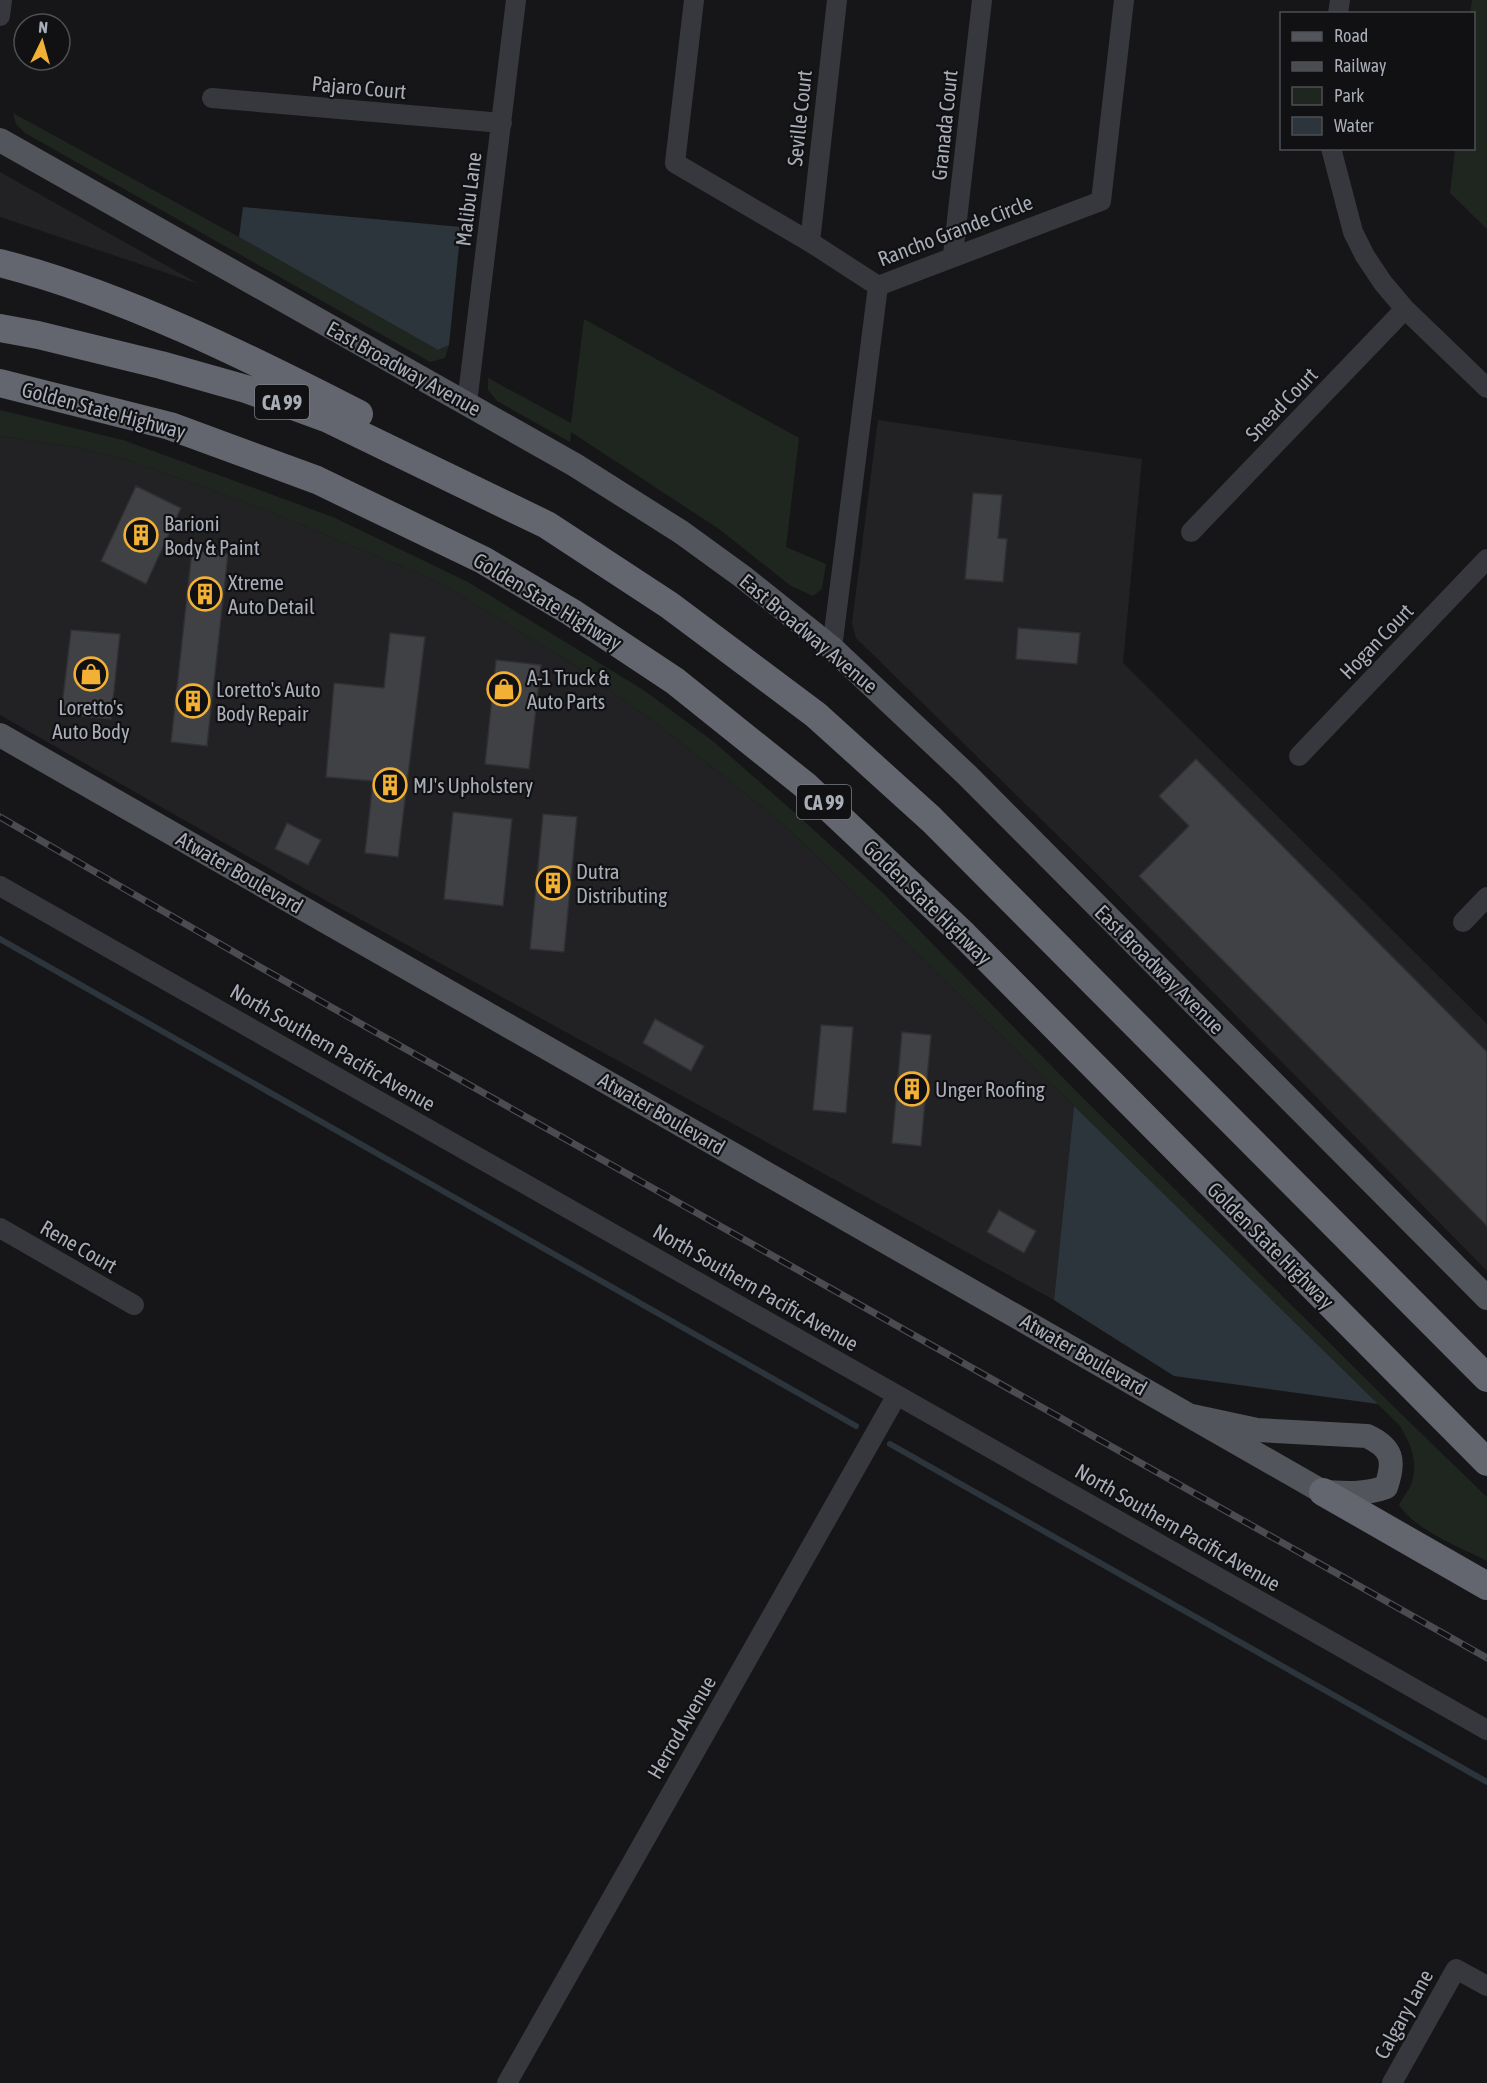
<svg xmlns="http://www.w3.org/2000/svg" width="1487" height="2083" font-family="'Asap Condensed',sans-serif">
  <style>
    .built { fill: #222225 }
    .green { fill: #1e261f }
    .water { fill: #2c353c }
    .lines { fill: none; stroke-linecap: round; stroke-linejoin: round }
    .stream { stroke: #2c353c; stroke-width: 6 }
    .building { fill: #404145; stroke: #303034; stroke-width: 1.5 }
    .minor { stroke: #37383d; stroke-width: 20 }
    .major { stroke: #53555c; stroke-width: 24 }
    .highway { stroke: #63666e; stroke-width: 28 }
    .rail-casing { stroke: #4a4c52; stroke-width: 7 }
    .rail { stroke: #111113; stroke-width: 4.5; stroke-dasharray: 14; stroke-linecap: butt }
    .labels { text-anchor: middle; dominant-baseline: central; stroke-width: 4.5; stroke-linejoin: round; paint-order: stroke }
    .shield { fill: #111113; stroke: #7b7e86; stroke-width: 1.5 }
    .shield-label { font-size: 20px; font-weight: bold; fill: #a8adb8 }
    .street-label { font-size: 21px; fill: #a8adb8; stroke: #111113 }
    .poi-label { font-size: 21px; fill: #a8adb8; stroke: #111113; text-anchor: start }
  </style>
  <rect width="100%" height="100%" fill="#161618"/>
  <path class="built" d="M0,172L199,284L0,217Z
    M878,420L1142,459L1123,663L1487,1024V1271L1097,874L856,638L852,623Z
    M0,436L69,446L126,459L266,510L439,582L574,665L652,720L779,820L1074,1106L1054,1300L307,890L0,715Z"/>
  <path class="green" d="M1472,0H1487V229L1450,193L1455,149L1474,148V14L1470,13Z
    M13,113L239,237L438,350L449,345L445,358L430,362L25,133L16,124Z
    M584,319L799,438L786,547L826,564L822,589L813,596L791,586L719,529L571,432L570,442L497,401L488,390V378L571,423Z
    M0,410L123,440L333,517L468,582L645,691L714,742L794,812L883,893L1078,1093L1396,1409L1487,1497V1561C1460,1547 1416,1531 1399,1505C1402,1498 1408,1492 1411,1485C1419,1463 1411,1444 1400,1426L1074,1106L779,820L652,720L574,665L439,582L266,510L126,459L69,446L0,436Z"/>
  <path class="water" d="M243,207L461,227L449,345L438,350L239,237Z
    M1074,1106L1378,1404L1174,1376L1054,1300Z"/>
  <g class="lines">
    <path class="stream" d="M0,939L856,1426
      M890,1444L1487,1782"/>
  </g>
  <path class="building" d="M136,486L181,508L146,584L101,561Z
    M973,493L1002,495L998,538L1007,539L1003,582L965,579Z
    M192,550L228,554L207,746L171,742Z
    M1018,628L1080,633L1077,664L1016,659Z
    M71,630L120,634L111,719L61,714Z
    M390,633L425,637L398,857L365,853L373,781L326,777L334,683L384,688Z
    M496,660L541,665L529,769L485,764Z
    M1196,759L1487,1052V1226L1139,876L1189,826L1159,796Z
    M453,812L512,819L503,906L444,899Z
    M543,814L577,817L564,952L530,949Z
    M287,823L321,840L308,865L275,849Z
    M655,1019L704,1046L691,1071L643,1043Z
    M821,1025L853,1027L846,1113L813,1110Z
    M902,1032L931,1035L921,1146L892,1143Z
    M999,1210L1036,1231L1024,1253L987,1232Z"/>
  <g class="lines">
    <path class="minor" d="M694,0L675,163L810,242L878,286
      M1338,14L1340,0
      M0,16L2,0
      M212,98L502,123
      M1331,148L1353,232L1365,256L1383,283L1405,309L1487,388
      M810,242L837,0
      M953,255L982,0
      M878,286L1101,201L1124,0
      M467,403L516,0
      M1191,532L1405,309
      M832,648L878,286
      M1299,756L1487,559
      M0,886L1487,1730
      M1463,922L1487,897
      M0,1228L134,1305
      M507,2083L897,1395
      M1392,2083L1456,1969L1487,1986"/>
    <path class="major" d="M0,140L575,465L681,532L743,577L832,648L967,775L1487,1298
      M0,735L1323,1492C1345,1493 1365,1495 1386,1487C1395,1461 1393,1448 1367,1436L1257,1430L1192,1416"/>
    <path class="highway" d="M0,263C121,294 248,357 359,414
      M0,328L38,335L161,365L246,389L326,418L547,525L669,605L816,715L931,819L1487,1378
      M0,383L170,426L317,480L483,560L571,612L675,681L806,786L964,935L1487,1462
      M1323,1492L1487,1586"/>
    <g class="rail-casing">
      <path id="rail" d="M0,817L260,967L1487,1658"/>
    </g>
    <use href="#rail" class="rail"/>
  </g>
  <defs>
    <g id="building-ring" transform="scale(1.725)"><circle r="9.5" fill="#111113" stroke="#f2b134" stroke-width="1.5"/><path d="M-4-6H4V6H1V3H-1V6H-4ZM-2.5-4.3h1.7v1.8h-1.7ZM.8-4.3h1.7v1.8H.8ZM-2.5-1h1.7V.8h-1.7ZM.8-1h1.7V.8H.8Z" fill="#f2b134"/></g>
    <g id="shop-ring" transform="scale(1.725)"><circle r="9.5" fill="#111113" stroke="#f2b134" stroke-width="1.5"/><path d="M-5-2.5h2.3a2.7 3.5 0 0 1 5.4 0H5L5.5 6h-11ZM-1.5-2.5h3a1.5 2.3 0 0 0-3 0Z" fill="#f2b134"/></g>
  </defs>
  <g fill-rule="evenodd">
    <use href="#building-ring" x="141" y="535"/>
    <use href="#building-ring" x="205" y="594"/>
    <use href="#shop-ring" x="91" y="674"/>
    <use href="#shop-ring" x="504" y="689"/>
    <use href="#building-ring" x="193" y="701"/>
    <use href="#building-ring" x="390" y="785"/>
    <use href="#building-ring" x="553" y="883"/>
    <use href="#building-ring" x="912" y="1089"/>
  </g>
  <g class="labels">
    <g class="shield">
      <rect x="255" y="385" width="54" height="34" rx="4.5"/>
      <rect x="797" y="785" width="54" height="34" rx="4.5"/>
    </g>
    <g class="shield-label">
      <text x="282" y="402">CA 99</text>
      <text x="824" y="802">CA 99</text>
    </g>
    <g class="street-label">
      <text transform="translate(359 87) rotate(5)">Pajaro Court</text>
      <text transform="translate(799 118) rotate(-84)">Seville Court</text>
      <text transform="translate(944 125) rotate(-84)">Granada Court</text>
      <text transform="translate(468 199) rotate(-83)">Malibu Lane</text>
      <text transform="translate(955 230) rotate(-21)">Rancho Grande Circle</text>
      <text transform="translate(404 368) rotate(29)">East Broadway Avenue</text>
      <text transform="translate(1281 404) rotate(-46)">Snead Court</text>
      <text transform="translate(104 410) rotate(15)">Golden State Highway</text>
      <text transform="translate(548 601) rotate(31)">Golden State Highway</text>
      <text transform="translate(809 633) rotate(40)">East Broadway Avenue</text>
      <text transform="translate(1376 641) rotate(-46)">Hogan Court</text>
      <text transform="translate(240 872) rotate(30)">Atwater Boulevard</text>
      <text transform="translate(928 902) rotate(44)">Golden State Highway</text>
      <text transform="translate(1160 969) rotate(45)">East Broadway Avenue</text>
      <text transform="translate(333 1047) rotate(30)">North Southern Pacific Avenue</text>
      <text transform="translate(662 1113) rotate(30)">Atwater Boulevard</text>
      <text transform="translate(1271 1245) rotate(45)">Golden State Highway</text>
      <text transform="translate(79 1246) rotate(30)">Rene Court</text>
      <text transform="translate(756 1287) rotate(30)">North Southern Pacific Avenue</text>
      <text transform="translate(1084 1354) rotate(30)">Atwater Boulevard</text>
      <text transform="translate(1178 1527) rotate(30)">North Southern Pacific Avenue</text>
      <text transform="translate(681 1727) rotate(-60)">Herrod Avenue</text>
      <text transform="translate(1403 2014) rotate(-61)">Calgary Lane</text>
    </g>
    <g class="poi-label">
      <text x="164" y="523">Barioni<tspan x="164" dy="24">Body &amp; Paint</tspan></text>
      <text x="228" y="582">Xtreme<tspan x="228" dy="24">Auto Detail</tspan></text>
      <text x="527" y="677">A-1 Truck &amp;<tspan x="527" dy="24">Auto Parts</tspan></text>
      <text x="216" y="689">Loretto's Auto<tspan x="216" dy="24">Body Repair</tspan></text>
      <text x="91" y="707" text-anchor="middle">Loretto's<tspan x="91" dy="24">Auto Body</tspan></text>
      <text x="413" y="785">MJ's Upholstery</text>
      <text x="576" y="871">Dutra<tspan x="576" dy="24">Distributing</tspan></text>
      <text x="935" y="1089">Unger Roofing</text>
    </g>
  </g>
  <rect x="1280" y="12" width="195" height="138" fill="#111113" stroke="#4d4f55" stroke-width="1.5"/>
  <rect x="1292" y="32" width="30" height="9" fill="#53555c" stroke="#4d4f55" stroke-width="1.5"/>
  <text x="1334" y="42" font-size="18" fill="#a8adb8">Road</text>
  <rect x="1292" y="62" width="30" height="9" fill="#4a4c52" stroke="#4d4f55" stroke-width="1.5"/>
  <text x="1334" y="72" font-size="18" fill="#a8adb8">Railway</text>
  <rect x="1292" y="87" width="30" height="18" fill="#1e261f" stroke="#4d4f55" stroke-width="1.5"/>
  <text x="1334" y="102" font-size="18" fill="#a8adb8">Park</text>
  <rect x="1292" y="117" width="30" height="18" fill="#2c353c" stroke="#4d4f55" stroke-width="1.5"/>
  <text x="1334" y="132" font-size="18" fill="#a8adb8">Water</text>
  <g transform="translate(42 42) rotate(5)"><circle r="28" fill="#111113" stroke="#4d4f55" stroke-width="1.5"/>
  <path d="M0-4.5L10 22L0 15L-10 22Z" fill="#f2b134"/>
  <text y="-9" font-size="16" font-weight="bold" text-anchor="middle" fill="#a8adb8">N</text>
  </g>
</svg>
